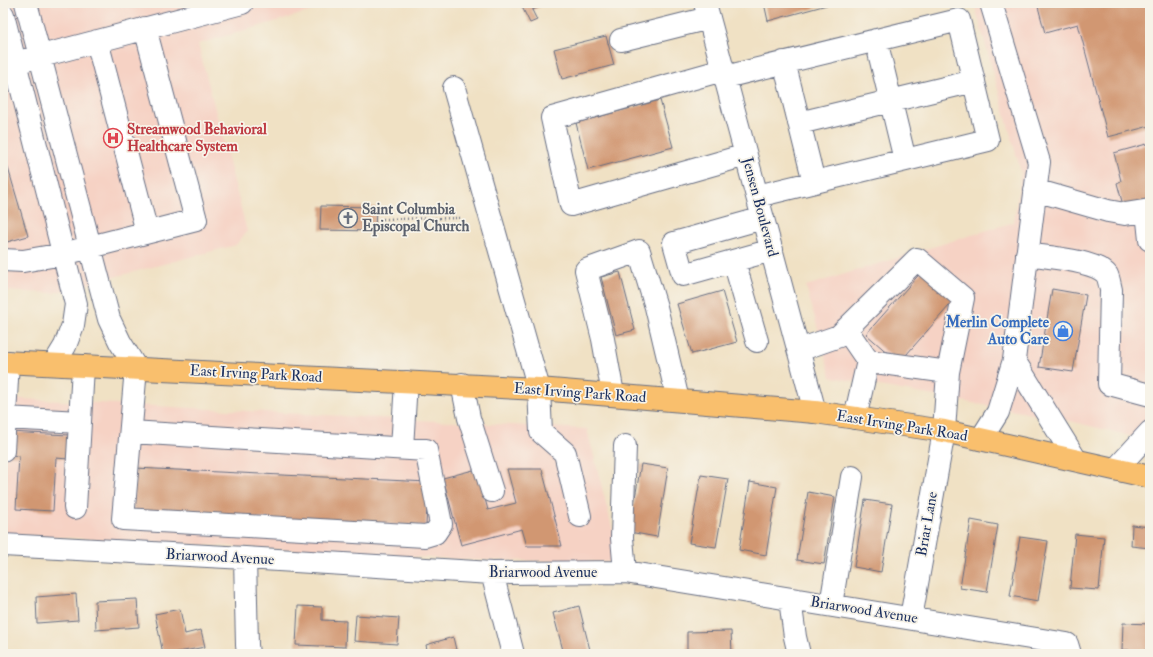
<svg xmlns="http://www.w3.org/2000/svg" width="1153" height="657" font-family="'IM FELL Double Pica',serif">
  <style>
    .built { fill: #f6d2c4 }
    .building { fill: #d19772 }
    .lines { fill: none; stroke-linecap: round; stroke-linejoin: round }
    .minor-casing { stroke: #666d82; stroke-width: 24 }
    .major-casing { stroke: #666d82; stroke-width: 24 }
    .path { stroke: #666d82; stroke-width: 2.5; stroke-dasharray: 1 3; stroke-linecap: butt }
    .minor { stroke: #fff; stroke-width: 22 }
    .major { stroke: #f9bf6d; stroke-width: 22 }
    .labels { text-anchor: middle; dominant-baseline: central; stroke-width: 3.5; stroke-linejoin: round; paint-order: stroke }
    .health-label { font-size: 15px; font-weight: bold; fill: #be3a42; stroke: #f7f3e8; text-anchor: start }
    .street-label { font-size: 15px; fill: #1b2f5e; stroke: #f7f3e8 }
    .worship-label { font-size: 15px; font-weight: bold; fill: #5b616d; stroke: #f7f3e8; text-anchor: start }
    .shop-label { font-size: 15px; font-weight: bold; fill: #366cbe; stroke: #f7f3e8; text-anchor: end }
  </style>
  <rect width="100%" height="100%" fill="#f7f3e8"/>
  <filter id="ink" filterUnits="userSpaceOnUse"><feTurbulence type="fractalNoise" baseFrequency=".025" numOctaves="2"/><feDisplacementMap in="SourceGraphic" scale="8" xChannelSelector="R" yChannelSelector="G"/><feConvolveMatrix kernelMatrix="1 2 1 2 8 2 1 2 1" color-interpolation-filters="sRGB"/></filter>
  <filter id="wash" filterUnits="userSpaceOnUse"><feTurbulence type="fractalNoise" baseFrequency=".012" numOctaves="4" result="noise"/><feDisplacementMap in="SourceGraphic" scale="16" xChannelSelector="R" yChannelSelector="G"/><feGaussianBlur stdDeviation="0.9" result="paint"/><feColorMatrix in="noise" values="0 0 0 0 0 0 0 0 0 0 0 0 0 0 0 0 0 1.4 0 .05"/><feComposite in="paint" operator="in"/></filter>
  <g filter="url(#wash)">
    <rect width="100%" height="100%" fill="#f0e1c4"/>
    <path class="built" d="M3,3H339L198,44L247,231L236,245L53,293L3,291Z
      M974,3H1150V441L1070,421L831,377L806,286L1014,222L1021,172Z
      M3,398L587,429L621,562L473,560L3,534Z"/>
    <g id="blocks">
      <path class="building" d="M520,3H541L542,6L532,10L537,20L530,23Z
        M764,3H834L768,21Z
        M1037,3H1150V126L1108,137L1078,24L1045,33Z
        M606,36L614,65L562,79L554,49Z
        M660,100L673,147L588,170L576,123Z
        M1150,143V202L1124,209L1117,183L1121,181L1114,153Z
        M3,151L28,236L7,242L3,229Z
        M321,206L376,207L375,231L320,230Z
        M924,269L956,298L899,363L866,334Z
        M620,272L635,330L616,335L601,277Z
        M1052,289L1086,295L1073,372L1039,367Z
        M722,291L737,342L692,354L677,304Z
        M9,432L69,435L68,459L56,458L53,511L16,509L19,456L7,455Z
        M641,464L668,468L657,537L629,532Z
        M135,468L428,482L426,526L133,513Z
        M477,469L488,510L516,503L507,469H542L562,546H527L522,529L461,545L443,478Z
        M701,475L728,479L716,547L689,543Z
        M750,482L777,487L766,555L739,550Z
        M808,492L835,497L824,564L797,560Z
        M865,500L892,504L881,572L854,567Z
        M971,520L998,525L987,592L960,588Z
        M1132,525L1150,527V548L1131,546Z
        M1075,534L1104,537L1099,590L1070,588Z
        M1020,537L1048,541L1038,601L1010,596Z
        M76,594L78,620L37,623L36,597Z
        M137,599L139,627L96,630L95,601Z
        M298,606L322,607V620L346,621L345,647L296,645Z
        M579,606L591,654H564L553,613Z
        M180,609L185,634L201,630L205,647L168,654H163L155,614Z
        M356,615L399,618L397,644L354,641Z
        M1123,623L1150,624V650H1122Z
        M731,631L732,654H687V632Z
        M453,637L457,654H428L426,645Z"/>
    </g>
  </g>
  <g filter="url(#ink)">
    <use href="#blocks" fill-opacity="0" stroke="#666d82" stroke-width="1"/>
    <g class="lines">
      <g class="minor-casing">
        <path id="minor" d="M26,3L109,319L120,342L136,368L123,519L425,536L435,533L441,524L426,450L131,432
          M705,3L815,412
          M991,3L1039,162L1014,360
          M3,15L76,304L73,325L65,346L54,364
          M621,40L709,18
          M876,40L905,160
          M97,41L147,232
          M26,60L242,3
          M784,62L814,182
          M723,70L552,118L571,205L746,155
          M725,77L959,20L988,140L757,196
          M454,88L539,389L541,432L565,453L580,516
          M799,123L974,81
          M1035,190L1108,211L1125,214L1150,210
          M1147,211L1150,240
          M763,218L674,243L683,275L772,250
          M1027,254C1045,257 1096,260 1107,275C1109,279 1110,286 1111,290L1109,384L1150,395
          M3,260L23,261L63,254L196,220L145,28
          M734,261L757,341
          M846,329L868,361
          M799,350L839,336L917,259L963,298L948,372
          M462,384L469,418L492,491
          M613,394L603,339L586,270L639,251L656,307L678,400
          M5,418L80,422L75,508
          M855,418L868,361L948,372L944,431L911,618
          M80,422L83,366
          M981,439L998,412L1014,360L1076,460
          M625,446L622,538L625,572
          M402,448L406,382
          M3,451L8,362
          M1116,469L1150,432
          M3,545L245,558L492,573L625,572L1067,644L1070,654
          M245,558L247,645L248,654
          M492,573L513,654
          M790,599L795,637L799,654
          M831,605L852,477"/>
      </g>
      <g class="major-casing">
        <path id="major" d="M3,362L539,389L815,412L944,431L1150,477"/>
      </g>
      <path class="path" d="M379,219L463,218"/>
      <use href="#minor" class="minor"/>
      <use href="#major" class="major"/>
    </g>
  </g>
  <defs>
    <g id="hospital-ring" transform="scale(1)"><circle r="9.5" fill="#f7f3e8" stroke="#e0444e" stroke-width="1.5"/><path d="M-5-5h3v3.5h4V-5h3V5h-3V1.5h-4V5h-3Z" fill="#e0444e"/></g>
    <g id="church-ring" transform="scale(1)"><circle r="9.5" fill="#f7f3e8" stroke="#6b7280" stroke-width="1.5"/><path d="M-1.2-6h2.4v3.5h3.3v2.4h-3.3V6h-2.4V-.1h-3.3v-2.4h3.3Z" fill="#6b7280"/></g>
    <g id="shop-ring" transform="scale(1)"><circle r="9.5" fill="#f7f3e8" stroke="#3f7fe0" stroke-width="1.5"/><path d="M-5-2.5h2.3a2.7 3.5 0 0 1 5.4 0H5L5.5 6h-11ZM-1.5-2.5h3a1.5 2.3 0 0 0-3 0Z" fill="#3f7fe0"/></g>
  </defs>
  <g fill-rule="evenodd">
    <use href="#hospital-ring" x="113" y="138"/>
    <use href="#church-ring" x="348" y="218"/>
    <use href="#shop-ring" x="1063" y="331"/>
  </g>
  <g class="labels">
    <g class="health-label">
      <text x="127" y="129">Streamwood Behavioral<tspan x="127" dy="17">Healthcare System</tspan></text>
    </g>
    <g class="street-label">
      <text transform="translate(760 207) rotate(75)">Jensen Boulevard</text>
      <text transform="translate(256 374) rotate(3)">East Irving Park Road</text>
      <text transform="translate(580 393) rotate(4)">East Irving Park Road</text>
      <text transform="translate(902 426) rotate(9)">East Irving Park Road</text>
      <text transform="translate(927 524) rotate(-80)">Briar Lane</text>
      <text transform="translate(220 557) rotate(3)">Briarwood Avenue</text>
      <text x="543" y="572">Briarwood Avenue</text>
      <text transform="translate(864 610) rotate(9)">Briarwood Avenue</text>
    </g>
    <g class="worship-label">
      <text x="362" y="209">Saint Columbia<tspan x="362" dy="17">Episcopal Church</tspan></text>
    </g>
    <g class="shop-label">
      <text x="1049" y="322">Merlin Complete<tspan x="1049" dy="17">Auto Care</tspan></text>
    </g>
  </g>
  <rect width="1153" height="657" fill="none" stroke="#f7f3e8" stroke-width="16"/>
</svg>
